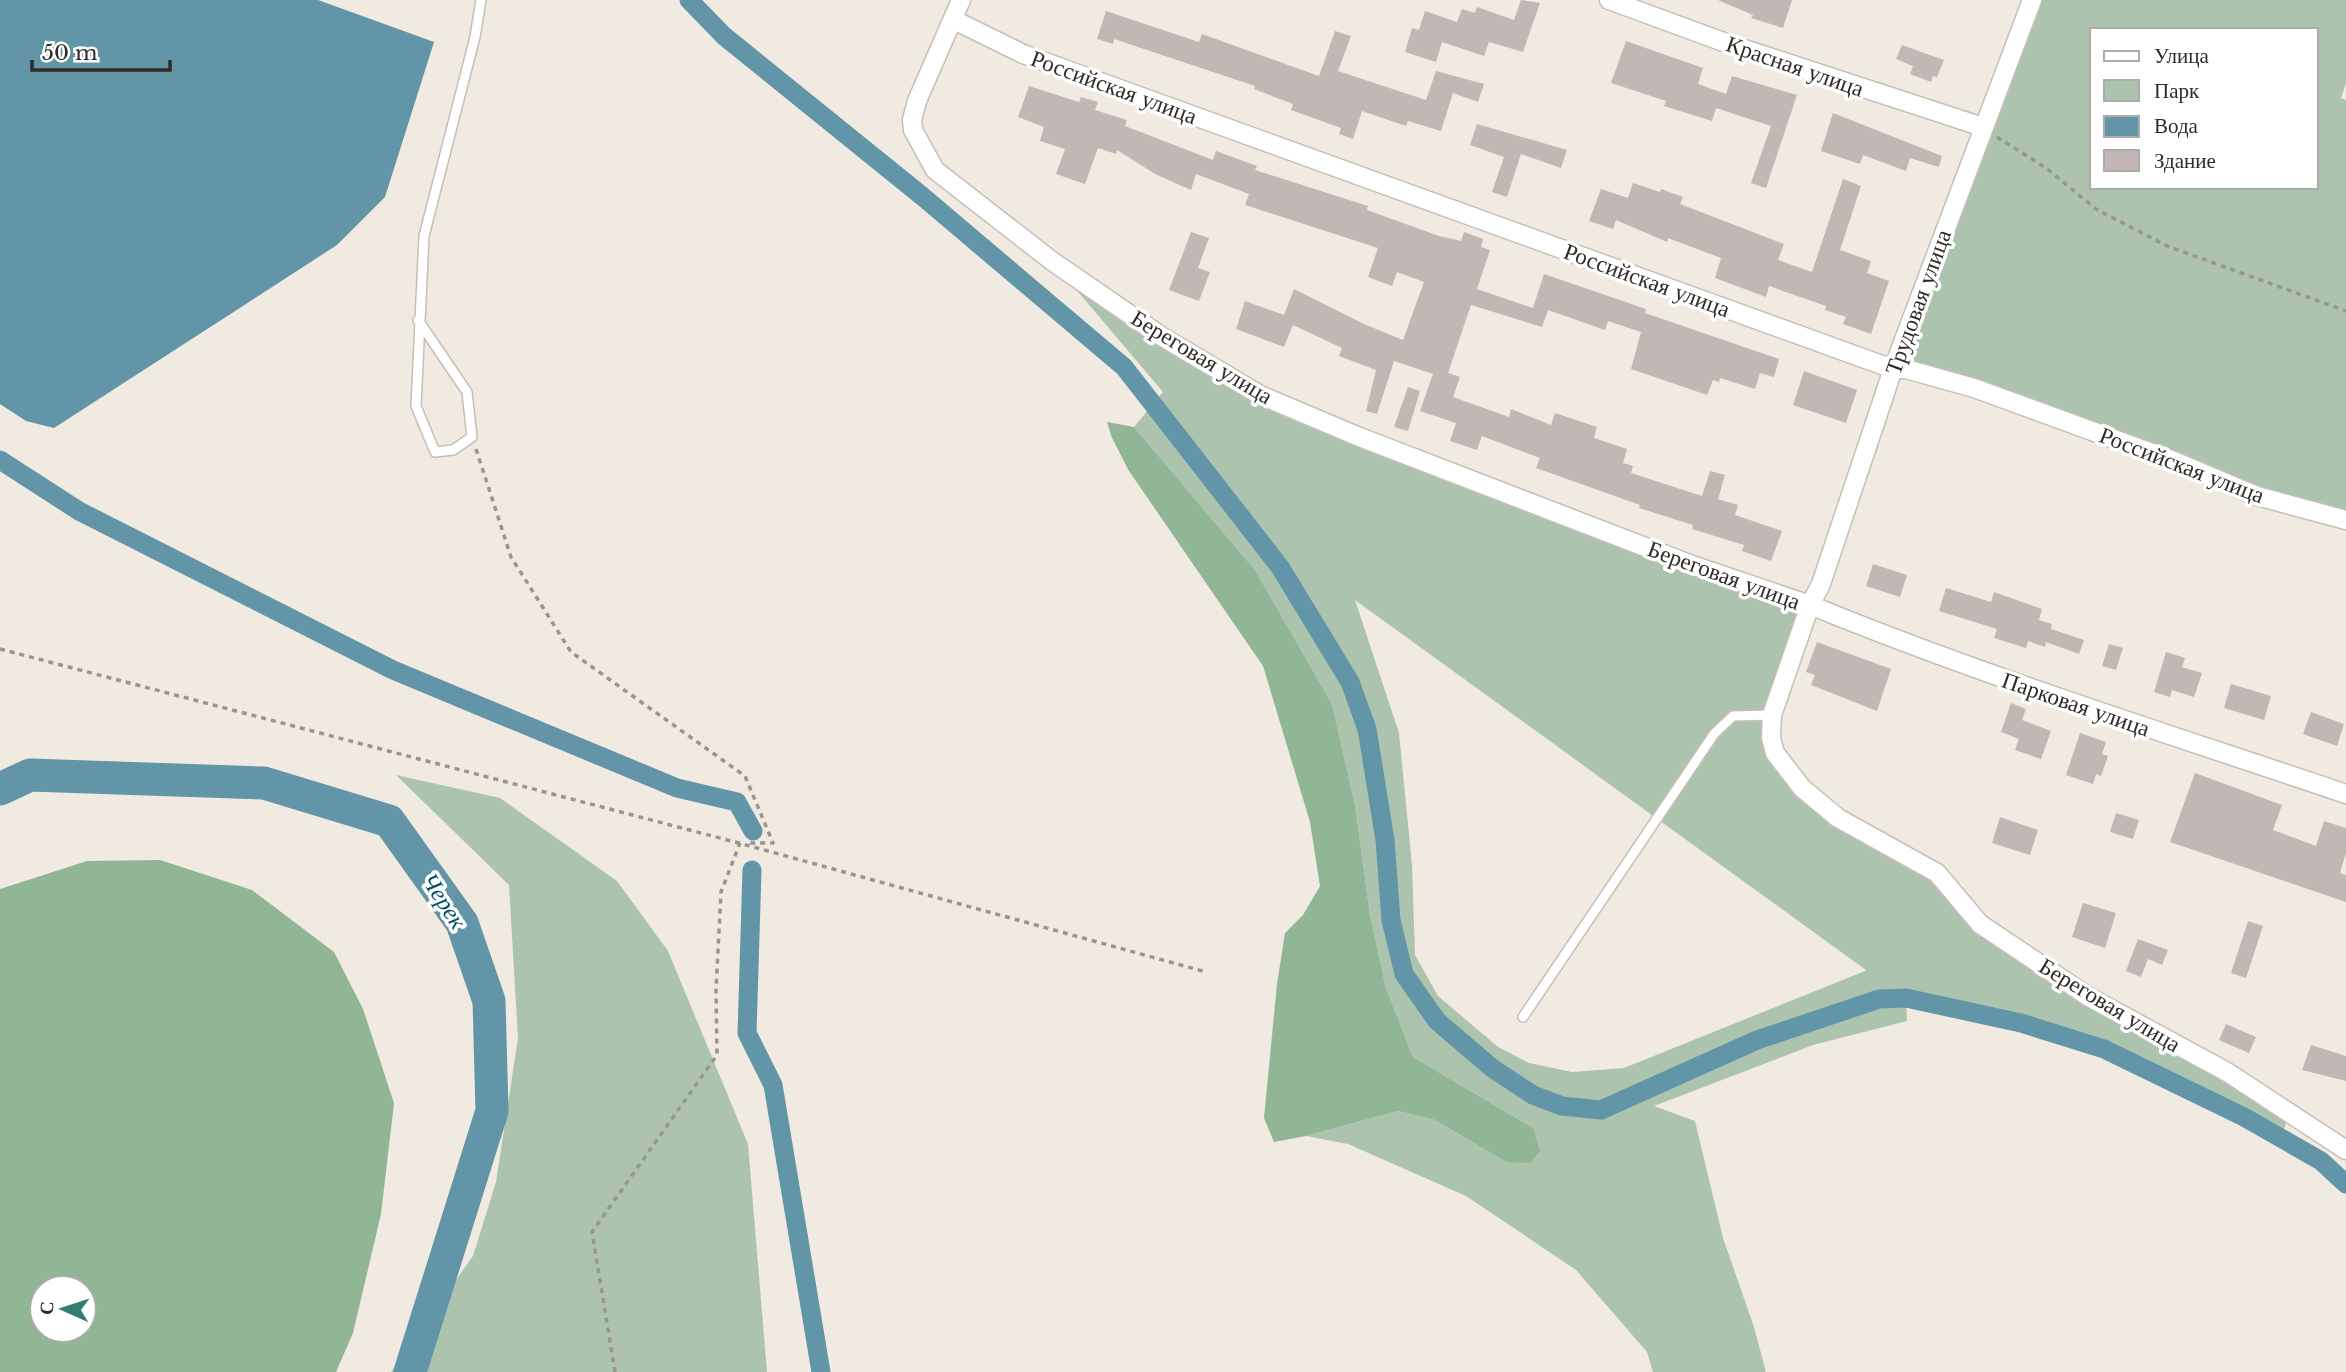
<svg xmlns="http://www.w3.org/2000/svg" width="2346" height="1372" viewBox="0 0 2346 1372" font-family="'Libre Baskerville',serif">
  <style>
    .green { fill: #acc4ae; fill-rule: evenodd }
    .forest { fill: #91b695; fill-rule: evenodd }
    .water { fill: #6295a8 }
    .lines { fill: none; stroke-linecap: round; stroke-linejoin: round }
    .canal { stroke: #6295a8; stroke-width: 19 }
    .river { stroke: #6295a8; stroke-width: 33 }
    .building { fill: #c3b7b5 }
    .lane-casing { stroke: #c5bfb6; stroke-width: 12 }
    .street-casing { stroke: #c5bfb6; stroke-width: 21 }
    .path { stroke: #9a958e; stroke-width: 3.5; stroke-dasharray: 5 5; stroke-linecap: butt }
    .lane { stroke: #fff; stroke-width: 9 }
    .street { stroke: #fff; stroke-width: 18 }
    .labels { text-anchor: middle; stroke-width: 7; stroke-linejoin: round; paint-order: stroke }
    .street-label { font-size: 23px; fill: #2e2c28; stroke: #fff }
    .water-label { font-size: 24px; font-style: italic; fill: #004e62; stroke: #fff }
  </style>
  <rect width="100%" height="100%" fill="#f0eae0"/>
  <g class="green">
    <path d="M2032 0H2346V83L2341 98 2346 100V520L1893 369ZM2092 30H2316V187H2092Z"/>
    <path d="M1052 261 1260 395 1810 605 1771 738 1802 788 1919 861 1980 924 2290 1111 2281 1138 2104 1049 2021 1023 1906 998 1907 1021 1813 1045 1654 1106 1695 1121 1723 1238 1754 1327 1766 1372H1653L1647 1352 1576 1270 1466 1196 1348 1144 1306 1136 1398 1111 1435 1120 1506 1162 1533 1128 1413 1057 1386 988 1370 915 1355 805 1332 704 1255 570 1134 427 1163 392ZM1355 600 1866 970 1865 971 1624 1068 1572 1072 1529 1063 1498 1047 1438 996 1415 955 1412 865 1399 733Z"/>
    <path d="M396 775 500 798 617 881 668 951 748 1144 767 1372H391L473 1256 496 1182 518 1038 509 885Z"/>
  </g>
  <g class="forest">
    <path d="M1107 422 1134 427 1255 570 1332 704 1355 805 1370 915 1386 988 1413 1057 1533 1128 1540 1151 1530 1163 1506 1162 1435 1120 1398 1111 1306 1136 1274 1142 1264 1118 1277 984 1285 933 1303 915 1320 886 1310 822 1263 666 1129 471 1112 438Z"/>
    <path d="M160 860 252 890 334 952 363 1009 394 1103 381 1214 353 1333 336 1372H0V889L87 861ZM42 1288H84V1330H42Z"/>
  </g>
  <path class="water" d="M0 0H318L434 42 385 197 337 245 54 428 26 421 0 404Z"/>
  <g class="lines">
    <g class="canal">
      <path d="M689 0 724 36 922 196 1124 367 1280 567 1350 682 1367 729 1385 840 1391 920 1404 974 1437 1021 1492 1068 1533 1095 1562 1106 1601 1110 1757 1040 1879 999 1906 998 2021 1023 2104 1049 2244 1117 2321 1161 2346 1184"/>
      <path d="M0 460 79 511 393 670 677 788 737 802 753 831"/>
      <path d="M752 870 747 1033 773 1085 821 1372"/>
    </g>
    <path class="river" d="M0 789 30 775 264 783 389 821 462 923 489 1001 492 1111 410 1372"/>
  </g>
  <g class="building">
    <path d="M1521 0 1540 3 1523 52 1489 42 1484 56 1442 42 1436 62 1405 52 1412 28 1419 30 1425 11 1457 22 1462 9 1475 13 1477 7 1514 20Z"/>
    <path d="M1718 0H1792L1783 28 1751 18 1753 15Z"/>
    <path d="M1106 11 1199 42 1202 34 1319 76 1335 31 1351 36 1338 71 1426 100 1436 71 1484 84 1478 102 1453 93 1441 131 1408 121 1406 126 1362 111 1353 139 1339 134 1341 128 1291 110 1293 104 1254 89 1255 86 1114 39 1113 44 1097 39Z"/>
    <path d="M1626 41 1703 68 1698 84 1726 94 1732 76 1797 95 1766 188 1751 183 1771 126 1716 108 1712 121 1664 106 1666 101 1611 83Z"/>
    <path d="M1902 45 1944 60 1937 77 1933 76 1931 82 1910 74 1913 66 1896 59Z"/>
    <path d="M1029 86 1079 102 1081 97 1098 102 1095 110 1127 120 1125 126 1213 160 1216 151 1257 166 1255 170 1368 206 1367 210 1439 236 1461 241 1464 232 1483 239 1481 247 1490 250 1477 289 1533 308 1544 274 1646 309 1645 313 1779 359 1774 377 1760 373 1755 389 1720 378 1719 382 1713 380 1707 395 1631 369 1641 332 1608 321 1605 330 1548 310 1542 327 1471 305 1448 373 1460 377 1453 397 1509 417 1511 409 1551 425 1555 413 1597 427 1594 438 1627 449 1623 463 1633 466 1631 473 1702 496 1710 471 1725 475 1718 499 1738 505 1735 515 1782 531 1771 561 1742 551 1744 545 1692 529 1693 525 1639 508 1640 505 1536 468 1540 458 1482 436 1477 450 1450 441 1456 423 1420 411 1433 374 1394 361 1377 414 1366 411 1376 370 1339 356 1342 348 1293 325 1284 347 1236 329 1245 301 1284 315 1294 289 1364 324 1403 340 1424 282 1397 272 1392 286 1368 277 1378 248 1245 205 1249 194 1196 174 1191 190 1157 175 1117 150 1116 154 1098 148 1085 184 1056 174 1065 149 1040 141 1044 127 1018 117Z"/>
    <path d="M1833 113 1942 156 1939 167 1910 158 1906 171 1863 155 1860 164 1821 151Z"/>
    <path d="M1477 124 1567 150 1561 168 1521 154 1507 197 1492 192 1504 157 1470 145Z"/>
    <path d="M1843 179 1861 186 1840 250 1871 261 1867 273 1889 281 1871 334 1843 324 1846 317 1825 310 1826 306 1769 286 1766 297 1715 278 1721 258 1668 238 1667 242 1616 220 1613 229 1589 221 1601 189 1628 198 1633 183 1660 192 1661 189 1683 197 1680 204 1784 244 1778 260 1812 272Z"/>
    <path d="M1191 232 1209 238 1198 268 1210 272 1199 301 1169 290Z"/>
    <path d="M1804 371 1857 390 1846 423 1793 405Z"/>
    <path d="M1408 387 1420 391 1408 431 1394 427Z"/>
    <path d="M1873 564 1907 575 1900 597 1866 586Z"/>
    <path d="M1946 588 1991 602 1994 592 2042 609 2039 620 2052 624 2051 629 2084 640 2079 654 2046 642 2045 647 2028 641 2026 648 1994 638 1997 629 1939 611Z"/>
    <path d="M1817 642 1891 669 1877 711 1811 685 1815 675 1806 672Z"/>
    <path d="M2109 644 2123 648 2116 670 2102 666Z"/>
    <path d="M2166 652 2185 658 2182 667 2202 673 2194 697 2172 690 2170 697 2154 692Z"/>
    <path d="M2231 684 2271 696 2264 720 2224 708Z"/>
    <path d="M2011 703 2026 709 2022 720 2051 731 2041 759 2015 750 2019 739 2001 732Z"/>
    <path d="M2311 712 2344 724 2337 746 2303 734Z"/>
    <path d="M2080 733 2106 742 2102 754 2108 756 2101 776 2096 774 2093 784 2066 775Z"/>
    <path d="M2195 773 2282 805 2273 830 2316 846 2324 821 2346 828V853L2340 873 2346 875V902L2170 842Z"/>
    <path d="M2116 813 2139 820 2133 839 2110 832Z"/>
    <path d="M2000 817 2038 830 2030 855 1992 843Z"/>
    <path d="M2083 903 2116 913 2105 948 2072 937Z"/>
    <path d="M2248 921 2263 926 2246 978 2231 973Z"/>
    <path d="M2138 939 2168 950 2162 965 2148 959 2141 977 2126 971Z"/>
    <path d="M2226 1024 2256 1037 2249 1053 2219 1040Z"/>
    <path d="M2311 1045 2346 1056V1081L2302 1070Z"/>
  </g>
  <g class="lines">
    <defs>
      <g id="lane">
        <path d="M418 320 467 392 472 437 453 450 435 452 416 406 424 236 475 37 481 0"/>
        <path d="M1523 1017 1714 734 1733 716 1772 715"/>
      </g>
      <g id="street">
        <path d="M961 0 917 101 912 120 913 130 935 170 1052 261 1161 336 1260 395 1357 436 1692 565 1810 605 1772 715 1771 738 1775 753 1802 788 1838 818 1937 873 1980 924 2089 997 2227 1072 2346 1150"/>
        <path d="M1609 0 1729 44 1983 127"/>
        <path d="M2032 0 1893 369 1821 584 1810 605C1986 677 2166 733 2346 794"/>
        <path d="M954 20 1023 54 1893 369H1906L1974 388 2174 461 2257 496 2346 520"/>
      </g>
    </defs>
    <use href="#lane" class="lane-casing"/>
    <use href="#street" class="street-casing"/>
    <g class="path">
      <path d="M1997 137 2046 168 2096 209 2167 246 2346 311"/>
      <path d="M476 449 511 557 571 652 745 776 773 843H747"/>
      <path d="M0 649 739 843 1206 972"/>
      <path d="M615 1372 592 1232 717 1055 716 990 721 892 740 843"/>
    </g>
    <use href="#lane" class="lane"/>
    <use href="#street" class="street"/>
  </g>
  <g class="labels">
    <g class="street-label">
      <text transform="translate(1795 66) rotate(19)" y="8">Красная улица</text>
      <text transform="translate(1114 87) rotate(20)" y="8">Российская улица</text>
      <text transform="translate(1647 280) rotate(20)" y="8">Российская улица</text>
      <text transform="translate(1918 302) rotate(-70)" y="8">Трудовая улица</text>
      <text transform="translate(1202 357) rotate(31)" y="8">Береговая улица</text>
      <text transform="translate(2182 465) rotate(21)" y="8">Российская улица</text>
      <text transform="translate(1724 575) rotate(20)" y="8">Береговая улица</text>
      <text transform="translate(2076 704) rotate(19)" y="8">Парковая улица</text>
      <text transform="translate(2110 1005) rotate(31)" y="8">Береговая улица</text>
    </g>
    <g class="water-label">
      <text transform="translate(444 901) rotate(57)" y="8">Черек</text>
    </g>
  </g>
  <rect x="2090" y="28" width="228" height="161" fill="#ffffff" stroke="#ababa9" stroke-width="2"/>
  <rect x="2104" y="51" width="35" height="10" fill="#ffffff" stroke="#ababa9" stroke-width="2"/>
  <text x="2154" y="63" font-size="21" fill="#2e2c28">Улица</text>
  <rect x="2104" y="80" width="35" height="21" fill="#acc4ae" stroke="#ababa9" stroke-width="2"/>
  <text x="2154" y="98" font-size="21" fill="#2e2c28">Парк</text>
  <rect x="2104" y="116" width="35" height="21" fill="#6295a8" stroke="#ababa9" stroke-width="2"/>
  <text x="2154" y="133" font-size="21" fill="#2e2c28">Вода</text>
  <rect x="2104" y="150" width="35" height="21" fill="#c3b7b5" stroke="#ababa9" stroke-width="2"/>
  <text x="2154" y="168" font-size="21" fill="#2e2c28">Здание</text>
  <g transform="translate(63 1309) rotate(273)"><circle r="33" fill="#ffffff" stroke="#ababa9" stroke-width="2"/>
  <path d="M0-5L12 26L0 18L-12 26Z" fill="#357b72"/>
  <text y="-10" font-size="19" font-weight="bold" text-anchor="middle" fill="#2e2c28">С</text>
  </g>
  <path d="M32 60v10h138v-10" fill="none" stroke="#2e2c28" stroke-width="3.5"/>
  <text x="42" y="60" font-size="21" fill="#2e2c28" stroke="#ffffff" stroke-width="5" paint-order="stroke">50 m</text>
</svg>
